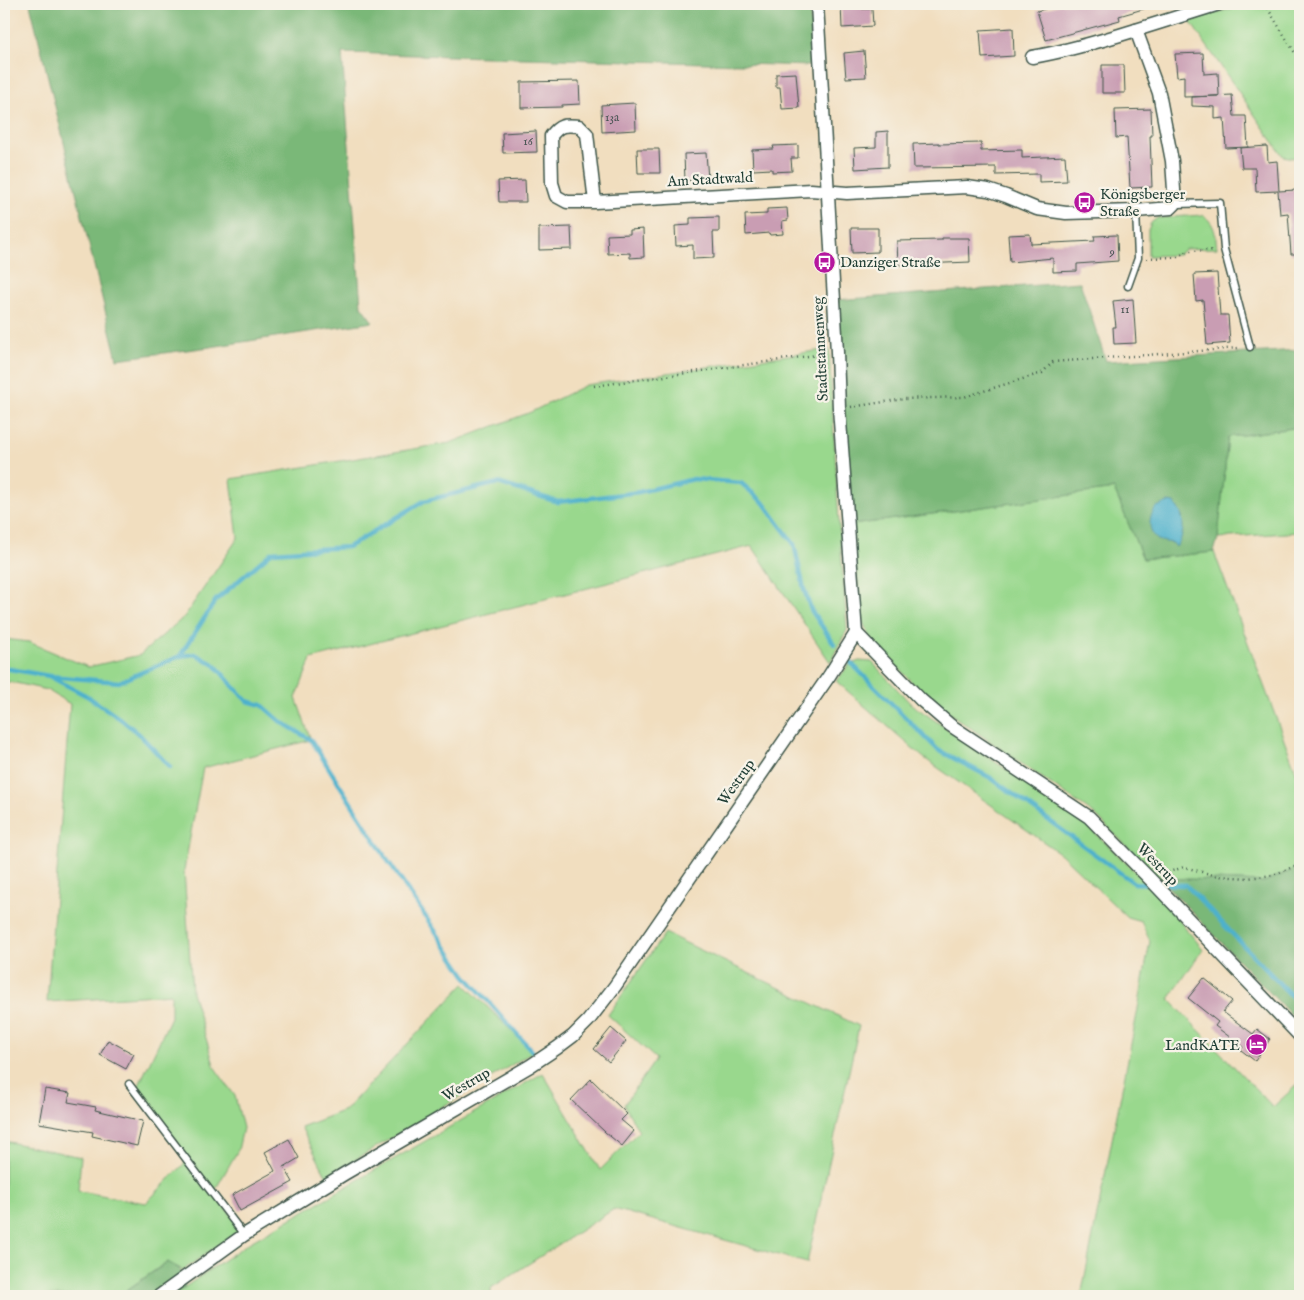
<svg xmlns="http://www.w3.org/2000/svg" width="1304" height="1300" viewBox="0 0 1304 1300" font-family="'IM FELL English',serif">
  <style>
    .green { fill: #99d88d; stroke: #5c8a60 }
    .forest { fill: #7ab878; stroke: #4c7a56 }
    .water { fill: #4db1cc; stroke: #367780 }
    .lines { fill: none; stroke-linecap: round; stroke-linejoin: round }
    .stream { stroke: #4db1cc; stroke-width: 4.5 }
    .building { fill: #c99db3 }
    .service-casing { stroke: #3e5549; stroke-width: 9 }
    .minor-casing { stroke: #3e5549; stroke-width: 15 }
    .path { stroke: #3e5549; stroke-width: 2.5; stroke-dasharray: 1 4; stroke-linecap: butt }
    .service { stroke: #fff; stroke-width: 6 }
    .minor { stroke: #fff; stroke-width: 12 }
    .labels { text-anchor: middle; stroke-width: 4.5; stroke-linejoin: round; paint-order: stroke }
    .number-label { font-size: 12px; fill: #4a5554 }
    .street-label { font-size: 15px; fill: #1f3d34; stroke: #f7f3e8 }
    .poi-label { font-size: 15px; fill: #1f3d34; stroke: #f7f3e8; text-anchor: start }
  </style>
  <rect width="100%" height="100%" fill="#f7f3e8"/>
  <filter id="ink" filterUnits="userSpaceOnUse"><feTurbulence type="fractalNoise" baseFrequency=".02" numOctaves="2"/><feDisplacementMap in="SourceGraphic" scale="10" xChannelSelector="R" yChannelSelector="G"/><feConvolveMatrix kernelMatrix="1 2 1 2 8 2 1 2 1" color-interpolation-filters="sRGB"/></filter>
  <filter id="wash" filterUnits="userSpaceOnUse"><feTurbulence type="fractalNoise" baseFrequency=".0096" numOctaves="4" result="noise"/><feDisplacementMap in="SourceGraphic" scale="20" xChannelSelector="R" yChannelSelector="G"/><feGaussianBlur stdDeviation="1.12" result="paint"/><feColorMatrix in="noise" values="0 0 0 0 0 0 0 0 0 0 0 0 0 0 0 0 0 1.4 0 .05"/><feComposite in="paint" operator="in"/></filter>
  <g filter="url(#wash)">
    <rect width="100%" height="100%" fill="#f1debf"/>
    <g class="green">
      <path d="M1249 4H1300V159L1283 156 1189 20Z"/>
      <path d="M1203 215C1216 225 1215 233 1217 248L1186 249 1177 255 1148 256V230L1151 223 1157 218Z"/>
      <path d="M829 349 839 524 847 630 830 662 752 546 311 659 296 698 311 740 203 768 184 870 192 992 215 1068 235 1096 243 1128 238 1150 214 1192 242 1229 183 1270 167 1262 118 1296H4V1141L81 1157 78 1191 146 1203 189 1159 137 1089 171 1017V994L47 1002 70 704 47 690 11 682H4V639L29 642 88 667 140 655 184 617 238 538 231 479 450 443 531 412 586 385Z"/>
      <path d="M1300 427V532L1218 538 1228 437Z"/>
      <path d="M1114 489 1143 559 1214 552 1300 782V867L1264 882 1159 878 1094 814 925 696 872 640 862 621 852 525Z"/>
      <path d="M859 661 872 662 911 704 1087 825 1152 888 1203 949 1169 999 1273 1107 1300 1082V1296H1081L1137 1014 1150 941 1141 921 1127 917 1061 854 924 758 836 681 849 665Z"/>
      <path d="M665 933 859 1026 807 1263 614 1209 491 1288V1296H172L247 1244 543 1073 600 1170 639 1131 624 1105 656 1059 608 1015Z"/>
      <path d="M464 984 533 1052 327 1177 301 1127 345 1110Z"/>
    </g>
    <g class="forest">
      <path d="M30 4H810L813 66 342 53 361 306 373 322 210 347 117 359Z"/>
      <path d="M1080 282 1106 361 1300 350V427L1228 437 1218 538 1214 552 1143 559 1114 489 852 525 836 300Z"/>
      <path d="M1300 867V1024L1159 878 1264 882Z"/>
      <path d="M168 1262C180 1269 187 1272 184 1288L172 1296H118Z"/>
    </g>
    <path class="water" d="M1168 502 1175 503C1177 507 1180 511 1181 514 1185 524 1183 540 1176 547L1173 543C1168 542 1162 542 1158 540 1147 533 1148 515 1157 507 1160 505 1164 504 1168 502Z"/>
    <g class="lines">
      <g class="stream">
        <path d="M180 656 195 654 215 665 232 685 247 701 262 705 280 721 311 740 386 858 465 975 533 1052"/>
        <path d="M850 662 938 750 991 778 1134 883 1152 884"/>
        <path d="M4 668 49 676 87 696 122 720 139 734 170 767"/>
        <path d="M49 676 119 682 180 656 216 600 272 552 348 547 424 501 498 483 558 502 639 492 694 479 741 483 763 502 794 544 804 589 811 610 834 644"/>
        <path d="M1158 884 1186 885 1300 1005"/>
      </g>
    </g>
    <g id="blocks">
      <g class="building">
        <path d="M841 4H862V9H872L873 26 842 28Z"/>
        <path d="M1062 4H1150V7L1119 16 1120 20 1046 40 1037 11Z"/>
        <path d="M1013 28 1014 56 982 58 980 30Z"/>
        <path d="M864 51 866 77 846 78 844 53Z"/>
        <path d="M1203 53 1204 74 1218 73 1219 96 1184 97V76L1177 77 1175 54Z"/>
        <path d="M1102 65H1124L1125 93H1102Z"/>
        <path d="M796 73 799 108 782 109 780 87H776V74Z"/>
        <path d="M579 81 580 104 562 105V107L521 108V82Z"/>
        <path d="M1232 95 1234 116H1246L1248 147 1226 148 1224 118 1215 119V107L1192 106V97Z"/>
        <path d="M635 103 636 130 602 132 601 105Z"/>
        <path d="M1151 109 1152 136H1150L1152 187 1130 188 1127 137 1116 138 1115 110Z"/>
        <path d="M536 131 537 152 503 153 502 133Z"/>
        <path d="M888 131V167L855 169 854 148 876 147V132Z"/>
        <path d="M939 143V144L981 143V151L1022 150V158L1065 156 1067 181 1039 182V174L996 175V167L914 168 913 144Z"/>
        <path d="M798 145V158H791L792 171 772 172V169L753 170 752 150 774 149 773 146Z"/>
        <path d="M1267 146 1268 162 1277 161 1279 191 1296 190 1298 212H1300V254H1291L1288 213 1280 214 1278 191 1256 192 1255 168H1242L1240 148Z"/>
        <path d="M637 149H659L660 173H638Z"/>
        <path d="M706 153 708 179 685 181 684 154Z"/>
        <path d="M525 180 526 202H499L498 181Z"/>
        <path d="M787 208 788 220 782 221 783 234 770 235 769 233 746 235 745 215 767 214V209Z"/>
        <path d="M719 217V232H713L714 258 693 259V245L676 246 675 226 690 225V218Z"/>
        <path d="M571 227 572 249 539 250V228Z"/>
        <path d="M851 228H878V252L852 253Z"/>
        <path d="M643 229 644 257 630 258V253L608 254 607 235 630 234V230Z"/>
        <path d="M1030 234 1031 244 1095 241 1094 236 1117 235 1118 261 1077 264V271L1053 272V258L1010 262 1008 235Z"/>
        <path d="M942 238H969L970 262 898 265 897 241 942 240Z"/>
        <path d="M1217 273 1220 315H1228L1230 343 1207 345 1203 300 1196 301 1194 274Z"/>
        <path d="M1133 299 1136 343 1114 344 1113 327H1116L1113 301Z"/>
        <path d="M1204 978 1232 1001 1223 1012 1253 1034 1257 1029 1270 1039 1255 1061 1241 1050 1243 1047 1215 1026 1218 1022 1188 998Z"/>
        <path d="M611 1028 626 1041 609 1062 594 1049Z"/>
        <path d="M108 1040 134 1054 126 1069 100 1055Z"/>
        <path d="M591 1079 627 1114 621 1120 634 1131 622 1146 605 1132 571 1100Z"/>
        <path d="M45 1089 70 1093 68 1102 96 1107 95 1110 143 1121 137 1146 92 1136 93 1132 39 1123Z"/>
        <path d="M289 1139 299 1158 284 1167 293 1182 240 1211 232 1195 275 1171 265 1152Z"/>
      </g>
    </g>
  </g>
  <g filter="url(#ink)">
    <use href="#blocks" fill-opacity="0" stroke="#3e5549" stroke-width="1"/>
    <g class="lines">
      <defs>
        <g id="service">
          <path d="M1175 204 1220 203 1224 249 1250 347"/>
          <path d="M1128 286 1138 258 1136 211"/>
          <path d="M129 1084 244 1235"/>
        </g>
        <g id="minor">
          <path d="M817 4 837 352 839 408 856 633"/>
          <path d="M1032 57C1068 51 1101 41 1136 30"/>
          <path d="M595 202 587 134 579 126C564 125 560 124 551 136L552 183 556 196 567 202H595L811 190 847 193 967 187 988 190 1006 196 1037 209 1066 213 1136 211 1171 208 1175 204 1172 161 1159 93 1136 30 1219 4"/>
          <path d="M856 633 921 700 950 725 1089 817 1150 879 1300 1036"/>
          <path d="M159 1296 244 1235 344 1174 530 1066 557 1048 573 1036 588 1021 615 986 829 676 856 633"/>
        </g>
      </defs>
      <use href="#service" class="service-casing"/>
      <use href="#minor" class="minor-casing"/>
      <g class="path">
        <path d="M1265 4 1300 61"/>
        <path d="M1147 258 1178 257 1188 251 1215 250"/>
        <path d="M594 386 823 354"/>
        <path d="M851 407 904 399 964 397 1042 373 1053 362 1239 348"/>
        <path d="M1163 874 1184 867 1217 876 1248 878 1273 875 1300 864"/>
      </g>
      <use href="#service" class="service"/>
      <use href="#minor" class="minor"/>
    </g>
  </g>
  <defs>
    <symbol id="bus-disc" viewBox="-11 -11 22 22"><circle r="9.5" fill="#b5179e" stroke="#f7f3e8"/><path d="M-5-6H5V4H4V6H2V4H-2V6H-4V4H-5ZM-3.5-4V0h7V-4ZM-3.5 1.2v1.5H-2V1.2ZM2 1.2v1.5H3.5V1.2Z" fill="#fff"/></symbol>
    <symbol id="hotel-disc" viewBox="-11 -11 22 22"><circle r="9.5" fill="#b5179e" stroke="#f7f3e8"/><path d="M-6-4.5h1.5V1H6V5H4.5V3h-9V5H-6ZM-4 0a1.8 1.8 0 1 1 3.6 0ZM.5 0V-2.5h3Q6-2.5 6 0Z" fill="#fff"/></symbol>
  </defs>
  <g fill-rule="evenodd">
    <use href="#bus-disc" x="1072" y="190" width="25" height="25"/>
    <use href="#bus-disc" x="812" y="250" width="25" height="25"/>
    <use href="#hotel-disc" x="1244" y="1032" width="25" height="25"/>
  </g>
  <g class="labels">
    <g class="number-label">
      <text x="612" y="121">13a</text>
      <text x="528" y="145">16</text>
      <text x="1112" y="256">9</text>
      <text x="1125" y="313">11</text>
    </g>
    <g class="street-label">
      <text transform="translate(710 179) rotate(-3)" y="5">Am Stadtwald</text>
      <text transform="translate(820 349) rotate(-93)" y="5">Stadtstannenweg</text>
      <text transform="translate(736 782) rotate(-55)" y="5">Westrup</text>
      <text transform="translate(1158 864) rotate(46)" y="5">Westrup</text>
      <text transform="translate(466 1084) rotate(-30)" y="5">Westrup</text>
    </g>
    <g class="poi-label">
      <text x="1100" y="199">Königsberger<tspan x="1100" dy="17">Straße</tspan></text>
      <text x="840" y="267">Danziger Straße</text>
      <text x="1240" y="1050" text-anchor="end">LandKATE</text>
    </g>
  </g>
  <rect width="1304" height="1300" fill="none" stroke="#f7f3e8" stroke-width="20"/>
</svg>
